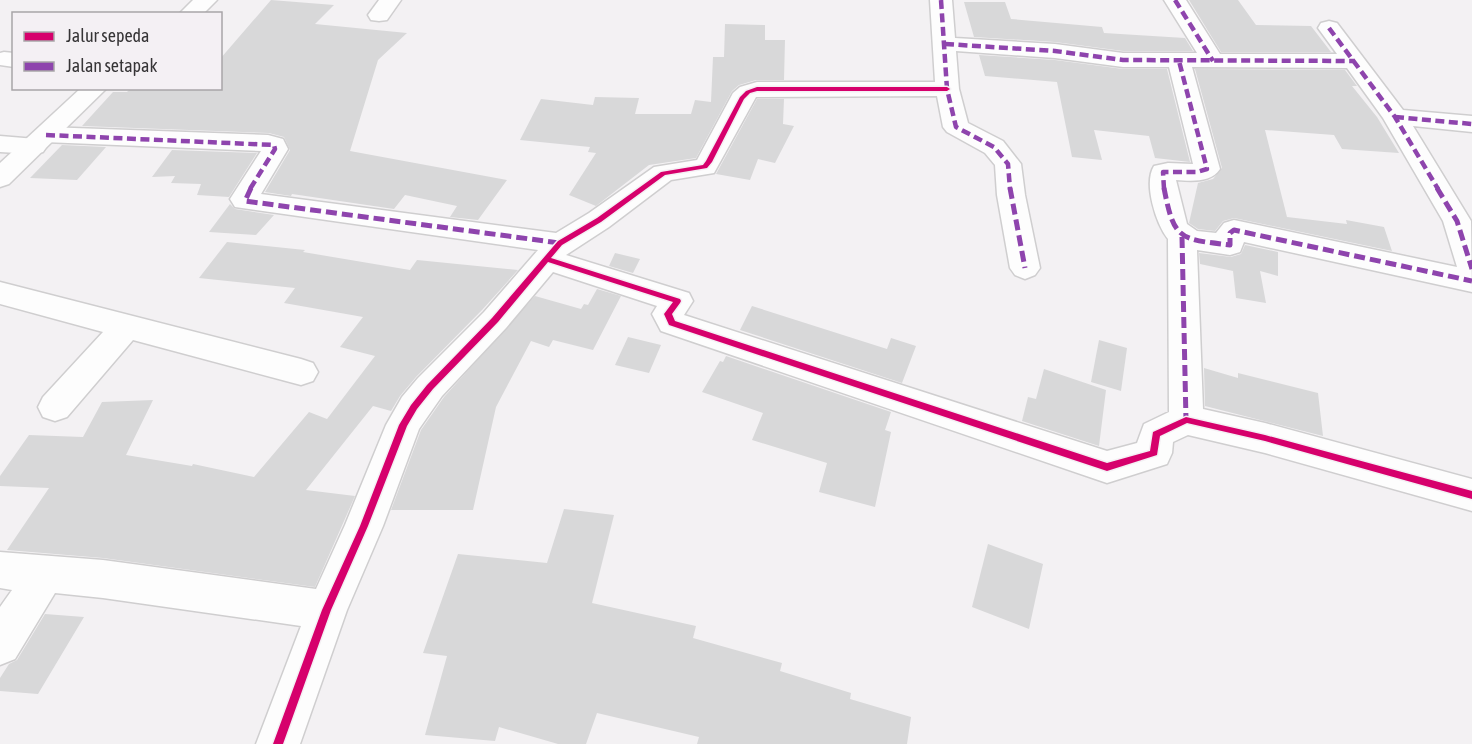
<svg xmlns="http://www.w3.org/2000/svg" width="1472" height="744" viewBox="0 0 1472 744" font-family="'Asap Condensed',sans-serif">
  <style>
    .building { fill: #d8d8d9 }
    .lines { fill: none; stroke-linecap: round; stroke-linejoin: round }
    .street-casing { stroke: #cfcecf; stroke-width: 3 }
    .secondary-casing { stroke: #cfcecf; stroke-width: 3 }
    .street { fill: #fdfdfd; fill-rule: evenodd }
    .secondary { fill: #fdfdfd; fill-rule: evenodd }
    .quiet-far1 { stroke: #8e44ad; stroke-width: 4.5; stroke-dasharray: 9 4.5; stroke-linecap: butt }
    .quiet { stroke: #8e44ad; stroke-width: 5; stroke-dasharray: 11 5; stroke-linecap: butt }
    .cycleway-casing { stroke: #f4f0f4; stroke-width: 3 }
    .cycleway { fill: #d6006c; fill-rule: evenodd }
  </style>
  <rect width="100%" height="100%" fill="#f3f1f3"/>
  <g class="building">
    <path d="M271 0 334 5 315 24 407 33 378 60 350 151 507 180 478 220 450 217 457 206 405 195 394 209 292 194 291 196 265 192 290 150 284 137 269 133 82 126 113 92H127L131 88H220V59Z"/>
    <path d="M1189 0H1238L1256 25 1311 26 1331 52H1221Z"/>
    <path d="M964 2H1005L1011 19 1102 27 1104 33 1185 38 1193 51H1123L1055 42 974 37Z"/>
    <path d="M725 24 765 25V40H785L784 80H756L739 85 732 91 696 158 649 165 596 206 569 195 596 153 588 152 590 147 520 140 541 99 593 105 595 97 639 98 635 114H691L695 100 711 102 713 57H724Z"/>
    <path d="M979 55 1055 60 1123 69H1167L1190 162 1155 158 1149 136 1094 130 1102 160 1072 157 1057 82 985 76Z"/>
    <path d="M1195 69 1345 70 1357 86H1352L1377 117 1399 153 1342 149 1334 135 1265 130 1287 217 1347 224 1346 220 1384 227 1392 251 1234 218 1223 221 1215 231 1198 229 1189 223 1198 183 1213 179 1222 168Z"/>
    <path d="M757 99H784L783 124 794 126 775 163 758 159 750 180 716 174Z"/>
    <path d="M62 145 106 147 77 180 30 178Z"/>
    <path d="M172 150 257 153 229 197 197 195 201 184 171 183 175 176 152 177Z"/>
    <path d="M230 204 235 209 274 215 256 235 209 232Z"/>
    <path d="M227 242 305 250 303 252 410 270 417 260 518 270 482 310 416 377 400 396 391 411 373 406 306 490 355 496 315 587 103 558 7 550 49 488 0 486V476L29 435 83 437 102 402 153 400 126 455 192 466 193 464 254 477 309 412 327 419 375 356 340 347 363 317 284 303 295 288 199 278Z"/>
    <path d="M1245 245 1278 252V276L1260 271 1266 303 1236 298 1233 271 1200 264 1199 253 1231 257 1241 254Z"/>
    <path d="M615 253 640 259 633 273 609 266Z"/>
    <path d="M597 289 621 296 593 350 553 340 549 347 531 341 496 407 473 510H391L421 430 444 397 535 296 581 309 584 304 588 305Z"/>
    <path d="M752 306 887 349 891 338 916 346 902 383 740 330Z"/>
    <path d="M628 337 661 345 649 373 615 365Z"/>
    <path d="M1099 340 1127 348 1121 391 1091 382Z"/>
    <path d="M726 356 891 412 885 430 891 432 875 507 819 492 827 463 752 440 763 413 702 392 720 361 723 362Z"/>
    <path d="M1204 368 1238 378V373L1318 393 1323 436 1205 406Z"/>
    <path d="M1044 369 1106 390 1099 446 1022 421 1028 397 1036 399Z"/>
    <path d="M564 509 614 515 592 603 696 626 693 638 782 663 780 671 851 693 850 699 911 717 907 744H697L699 737 597 713 586 744H558L499 727 495 741 425 735 447 656 423 653 458 554 547 563Z"/>
    <path d="M988 544 1043 564 1029 629 972 607Z"/>
    <path d="M45 614 84 617 38 694 0 691V678L9 664 17 660Z"/>
  </g>
  <g class="lines">
    <defs>
      <g id="street">
        <path d="M379 0H401L387 20 379 21 371 20 368 15Z"/>
        <path d="M930 0H952L955 38 1055 44 1123 53H1197L1164 0H1186L1220 54H1337L1318 28 1321 23 1329 21 1337 23 1403 110 1472 116V132L1413 126 1471 221 1472 292 1244 242 1240 252 1230 255 1197 250 1203 409 1265 423 1472 479V511L1265 453 1188 435 1173 442 1172 453 1167 464 1107 483 661 331 652 314 657 306 553 272 506 328 442 396 419 429 383 526 347 610 300 744H256L301 626 103 598 55 593 15 659 0 665V607L12 590 0 588V552L103 560 316 589 345 525 386 425 402 397 418 378 484 312 538 250 235 207 230 199 261 151 44 142 47 146 43 152 34 154 0 152V136L36 139 33 135 37 130 46 127 268 135 283 139 288 149 261 194 556 233 589 213 654 167 697 160 733 93 740 87 757 82H935ZM956 51 1055 58 1123 67H1169L1193 164 1168 163 1154 166C1143 183 1156 224 1168 239L1169 412 1144 424 1137 443 1107 451 684 315 693 301 689 293 566 255 609 227 671 180 714 173 756 97 937 96 943 127 947 132 985 153 995 165 997 195 1010 268 1015 275 1025 279 1035 275 1040 268 1025 195 1021 164 1003 141 968 123 959 89ZM1192 67 1347 68 1383 118 1443 221 1457 267 1234 220 1224 223 1216 233 1197 231 1187 224 1176 180C1191 181 1211 183 1220 169Z"/>
        <path d="M4 52 14 53V67L0 65V53Z"/>
        <path d="M0 282 301 359 313 363 318 372 313 381 301 385 133 340 67 417 55 421 43 417 38 407 43 397 103 332 0 304Z"/>
      </g>
      <g id="secondary">
        <path d="M193 0H217L203 14H179Z"/>
        <path d="M81 88H107L9 184 0 187V163Z"/>
      </g>
    </defs>
    <use href="#street" class="street-casing"/>
    <use href="#secondary" class="secondary-casing"/>
    <use href="#street" class="street"/>
    <use href="#secondary" class="secondary"/>
    <g class="quiet-far1">
      <path d="M941 0 947 89 956 127 994 147 1008 164 1010 189"/>
      <path d="M1175 0 1213 61"/>
      <path d="M1329 28 1395 117 1438 189"/>
      <path d="M945 44 1055 51 1123 60 1355 61"/>
      <path d="M1395 117 1472 124"/>
      <path d="M46 135 274 145 275 149 250 189"/>
      <path d="M1164 189 1163 172H1197L1207 169 1179 61"/>
    </g>
    <g class="quiet">
      <path d="M251 188 245 201 560 243"/>
      <path d="M1010 188 1025 268"/>
      <path d="M1164 188C1174 240 1179 239 1230 245V233L1234 230 1472 281"/>
      <path d="M1437 188 1457 221 1472 269"/>
      <path d="M1182 237 1186 420"/>
    </g>
    <defs>
      <path id="cycleway" d="M757 87H947L950 89 947 91H757L750 93 744 99 712 162 707 168 665 175 601 222 562 245 551 258 680 299 681 301 680 303 672 314 675 321 1107 463 1150 451 1153 432 1186 417 1265 435 1472 491V499L1265 441 1187 423 1160 436 1157 455 1107 471 669 325 664 314 673 302 548 262 498 322 433 389 417 409 407 426 368 526 331 610 283 744H273L322 610 360 526 399 425 411 405 427 385 492 318 558 241 597 218 661 172 703 165 706 161 740 97 746 91Z"/>
    </defs>
    <use href="#cycleway" class="cycleway-casing"/>
    <use href="#cycleway" class="cycleway"/>
  </g>
  <rect x="12" y="12" width="210" height="78" fill="#f4f0f4" stroke="#a8a5a8" stroke-width="1.5"/>
  <rect x="24" y="32" width="30" height="9" fill="#d6006c" stroke="#a8a5a8" stroke-width="1.5"/>
  <text x="66" y="42" font-size="18" fill="#363436">Jalur sepeda</text>
  <rect x="24" y="62" width="30" height="9" fill="#8e44ad" stroke="#a8a5a8" stroke-width="1.5"/>
  <text x="66" y="72" font-size="18" fill="#363436">Jalan setapak</text>
</svg>
